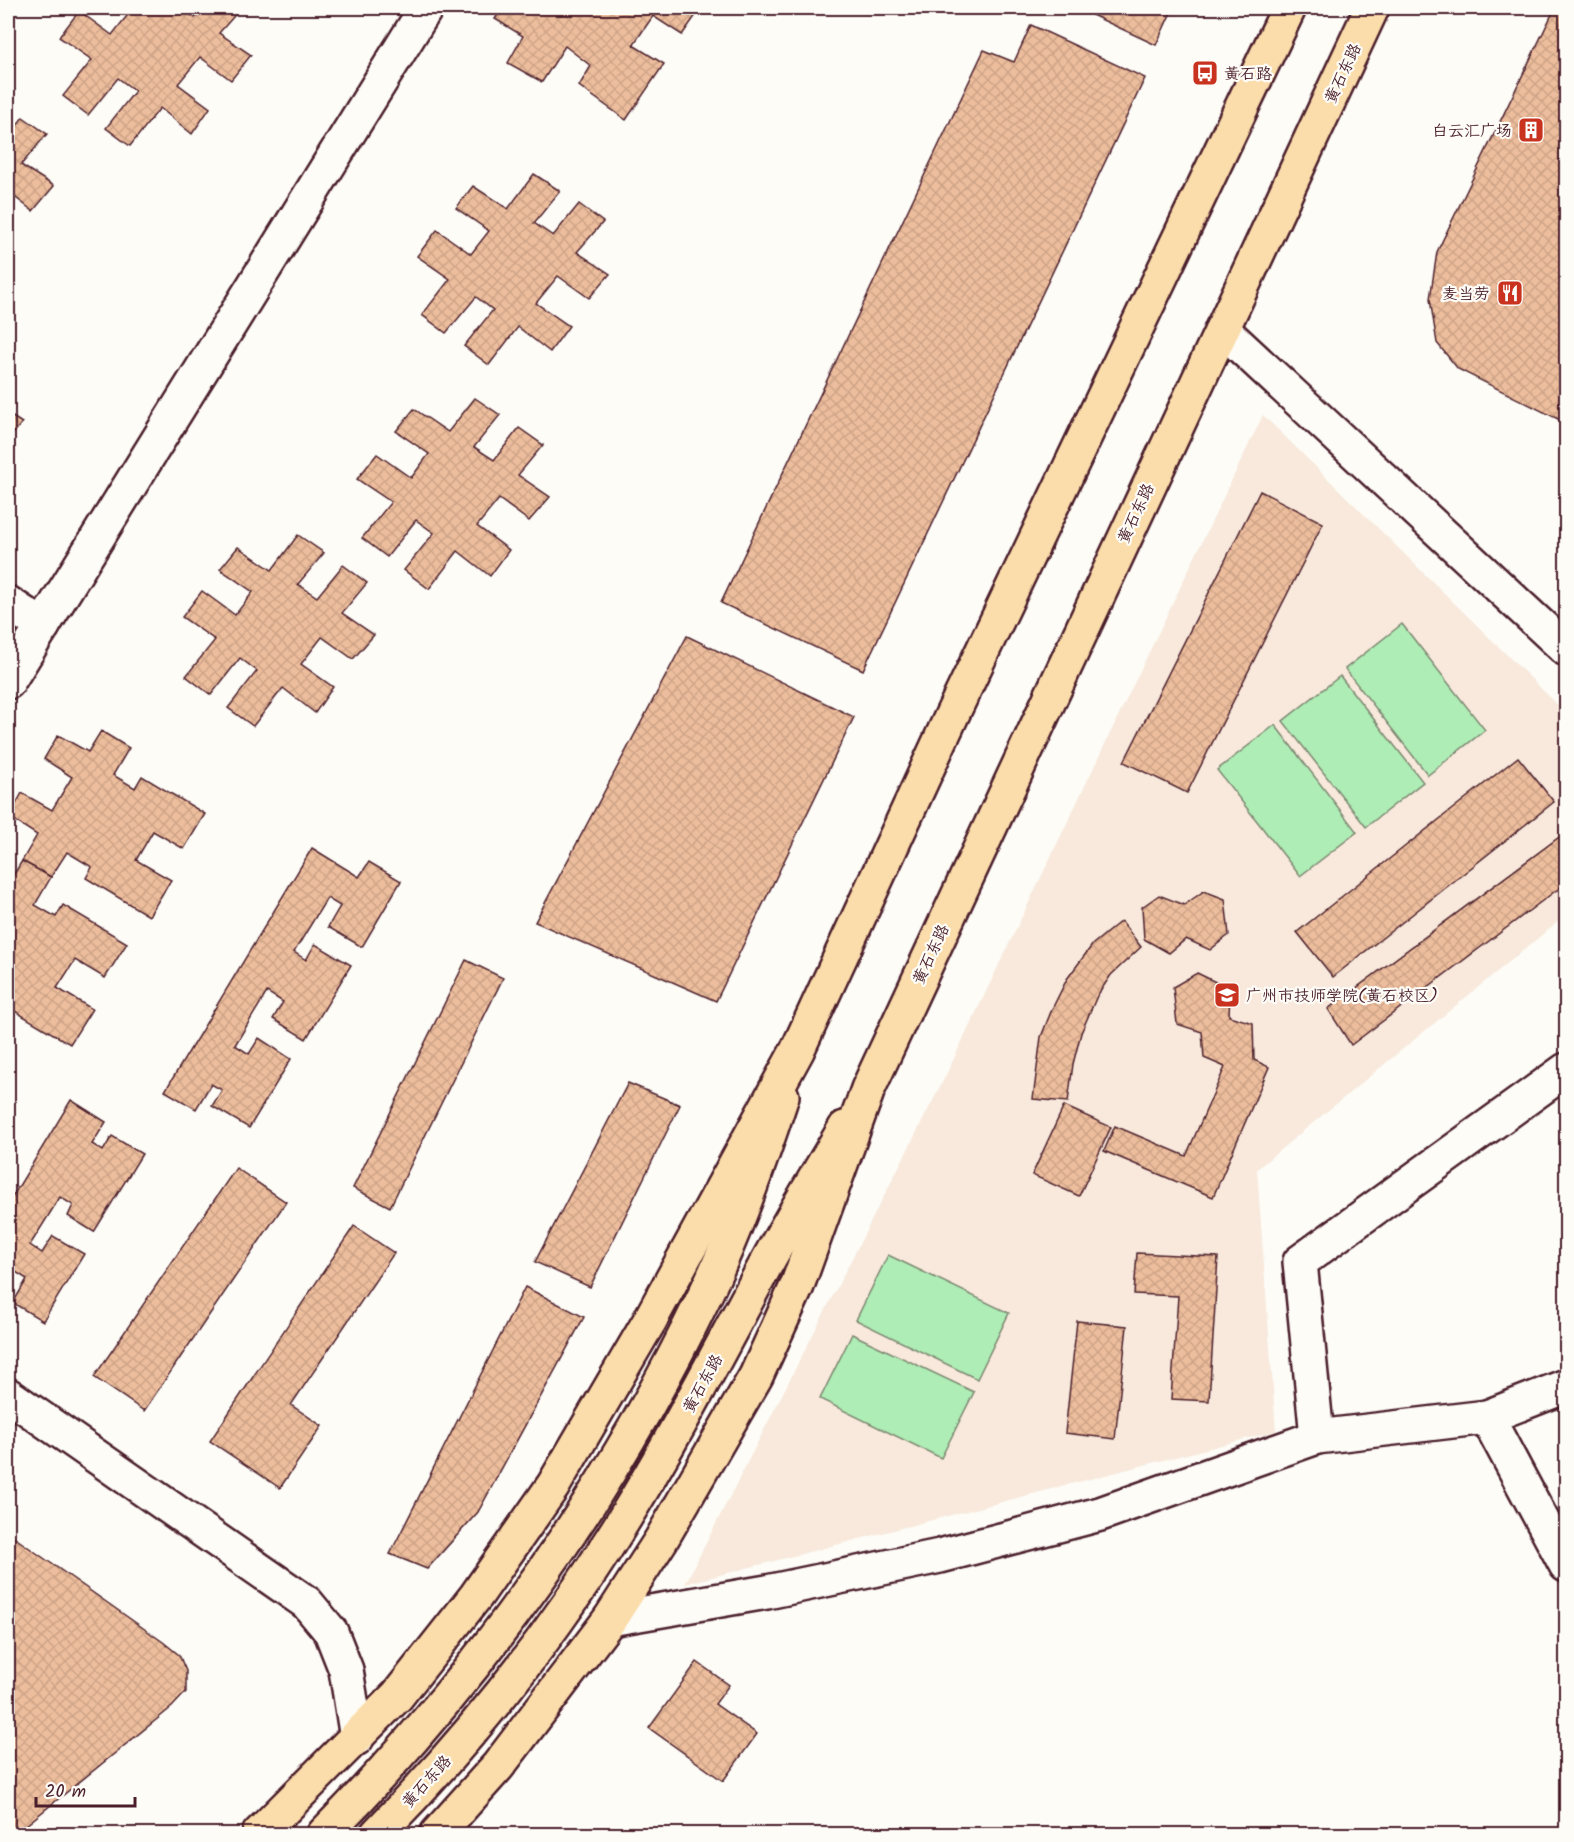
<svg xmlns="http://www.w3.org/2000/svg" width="1574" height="1842" viewBox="0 0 1574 1842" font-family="Kalam,'LXGW WenKai TC',sans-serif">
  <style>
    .built { fill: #f8e9dc }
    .garden { fill: #aeedb5; stroke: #7c8670; stroke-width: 1.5 }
    .building { fill: url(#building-cross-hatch); stroke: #4a1f2b; stroke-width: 1.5 }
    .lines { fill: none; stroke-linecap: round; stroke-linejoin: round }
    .street-casing { stroke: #4a1f2b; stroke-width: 38 }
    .primary-casing { stroke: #4a1f2b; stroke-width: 38 }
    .highway-casing { stroke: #4a1f2b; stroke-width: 38 }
    .street { stroke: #fdfcf7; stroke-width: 33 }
    .primary { stroke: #fbddab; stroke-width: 33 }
    .highway { stroke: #fbddab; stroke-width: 33 }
    .labels { text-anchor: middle; stroke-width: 4.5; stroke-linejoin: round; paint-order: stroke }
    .poi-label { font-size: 16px; fill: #4a1f2b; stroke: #fdfcf7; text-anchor: start }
    .street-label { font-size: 16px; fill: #4a1f2b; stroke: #fdfcf7 }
  </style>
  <defs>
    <pattern id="building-cross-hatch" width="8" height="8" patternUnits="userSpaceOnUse" patternTransform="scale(1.5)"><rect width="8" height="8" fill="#edbe9d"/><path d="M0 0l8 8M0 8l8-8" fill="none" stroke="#cda387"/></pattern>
  </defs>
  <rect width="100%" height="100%" fill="#fdfcf7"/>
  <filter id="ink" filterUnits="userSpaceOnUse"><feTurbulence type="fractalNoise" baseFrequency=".0167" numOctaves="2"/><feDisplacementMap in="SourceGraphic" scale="12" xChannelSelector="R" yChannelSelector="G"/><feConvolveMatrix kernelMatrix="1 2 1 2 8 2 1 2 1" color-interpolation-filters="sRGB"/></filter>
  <g filter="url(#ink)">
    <path class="built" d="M1263 415 1566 713V915L1257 1169 1276 1431 685 1584 946 1075Z"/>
    <g class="garden">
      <path d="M1402 624 1485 730 1428 775 1345 669Z"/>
      <path d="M1340 676 1423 782 1366 827 1283 721Z"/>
      <path d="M1275 725 1357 832 1300 876 1217 770Z"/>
      <path d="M888 1255 1009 1313 977 1379 856 1320Z"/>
      <path d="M852 1334 974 1392 941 1458 820 1399Z"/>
    </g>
    <g class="building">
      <path d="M124 8H180L195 18 203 8H241L219 33 251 55 231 80 200 57 178 84 210 108 192 134 160 108 130 146 106 128 135 91 118 78 88 115 63 96 92 60 59 37 79 11 112 35 130 12Z"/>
      <path d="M502 8H701L682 35 653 16 633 45 664 64 626 120 579 86 591 66 565 46 542 82 508 63 523 36 495 19Z"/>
      <path d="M1077 8H1173L1156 45Z"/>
      <path d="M1555 8H1566V423L1458 369 1437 343 1430 299 1437 252Z"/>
      <path d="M1031 25 1145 78 863 670 721 603 984 50 1014 62Z"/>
      <path d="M23 117 47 134 21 165 54 186 33 211 8 192V137Z"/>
      <path d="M534 174 560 191 534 223 553 236 579 204 603 222 577 252 610 274 589 298 558 276 536 303 569 326 550 352 518 327 489 365 464 346 493 310 476 297 446 333 422 315 450 279 417 256 437 230 471 254 489 231 456 208 473 186 508 209Z"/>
      <path d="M475 398 500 415 474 447 494 460 519 428 543 445 518 475 550 497 529 521 499 499 477 526 509 550 490 576 458 551 429 589 404 570 434 533 416 520 387 557 362 538 391 502 357 479 377 454 411 478 429 454 396 431 414 409 448 432Z"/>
      <path d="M8 414 22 423 8 440Z"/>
      <path d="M1260 491 1323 523 1187 793 1124 762Z"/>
      <path d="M298 535 324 553 298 584 317 597 343 565 367 583 342 613 374 635 353 659 322 637 301 664 333 687 315 713 283 688 253 726 228 708 257 671 240 658 211 695 186 676 215 640 182 617 202 591 235 615 253 592 220 569 238 547 272 570Z"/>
      <path d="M687 636 854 717 716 1001 535 922Z"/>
      <path d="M101 731 129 748 113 775 135 788 142 776 205 814 184 849 153 831 136 860 171 880 149 916 86 878 92 867 67 852 51 877 22 861 37 835 9 817 22 793 52 810 72 777 44 759 58 735 88 752Z"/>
      <path d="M1518 757 1554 802 1333 977 1297 932Z"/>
      <path d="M1566 832V883L1351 1045 1328 1009Z"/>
      <path d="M312 848 359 877 369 862 401 881 362 947 328 927 340 906 327 898 294 952 306 960 315 944 351 965 306 1039 273 1019 283 1002 267 992 235 1045 249 1054 259 1038 291 1059 249 1128 212 1106 222 1090 211 1084 196 1109 165 1091Z"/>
      <path d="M22 861 51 877 35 905 56 917 63 905 127 943 105 978 75 960 57 988 92 1009 70 1044 8 1007 14 996 8 992V881L9 882Z"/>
      <path d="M1204 891 1225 899 1229 935 1210 950 1186 939 1169 953 1144 939 1142 907 1159 895 1184 905Z"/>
      <path d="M1121 921 1141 947 1111 975 1097 996 1081 1033 1073 1064 1068 1102 1033 1099 1041 1037 1052 1009 1067 979 1093 944Z"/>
      <path d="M466 960 503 978 390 1207 353 1188Z"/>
      <path d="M1197 973 1230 989 1229 1016 1253 1023 1254 1060 1269 1067 1213 1197 1104 1151 1115 1126 1186 1156 1225 1067 1204 1058 1202 1032 1177 1024 1173 987Z"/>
      <path d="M628 1083 680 1105 590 1287 535 1262Z"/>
      <path d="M71 1100 106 1122 92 1144 103 1151 112 1136 142 1154 94 1232 68 1216 73 1205 60 1197 30 1245 42 1253 53 1236 84 1254 43 1321 13 1303 27 1279 8 1267V1204Z"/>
      <path d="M1064 1106 1111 1127 1079 1196 1032 1175Z"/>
      <path d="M236 1168 286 1202 144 1411 94 1377Z"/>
      <path d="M354 1226 394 1253 291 1405 322 1426 280 1488 210 1441Z"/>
      <path d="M1137 1253 1218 1257 1209 1401 1171 1399 1178 1296 1134 1294Z"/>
      <path d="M525 1287 584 1317 478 1512 427 1569 390 1554Z"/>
      <path d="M1077 1321 1127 1326 1115 1439 1065 1433Z"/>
      <path d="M11 1535 163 1642 179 1655 186 1671V1692L172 1707 15 1834H8V1538Z"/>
      <path d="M697 1662 729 1685 715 1704 757 1734 723 1781 649 1728Z"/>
    </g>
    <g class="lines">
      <defs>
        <g id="street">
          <path d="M1222 329 1566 649"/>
          <path d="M8 603 43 626"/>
          <path d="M8 682 426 8"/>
          <path d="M8 1395 307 1603 331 1632 346 1670 357 1738"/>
          <path d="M1487 1417 1566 1565"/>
          <path d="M1317 1437 1300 1262 1566 1070"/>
          <path d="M610 1619 767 1592 940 1556 1100 1514 1317 1437 1487 1417 1566 1386"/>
        </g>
        <g id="primary">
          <path d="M324 1834C479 1677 609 1495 705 1295 736 1231 760 1163 782 1096"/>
          <path d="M377 1834C466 1743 549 1640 616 1532 670 1446 717 1355 765 1266 790 1220 818 1174 845 1128"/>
        </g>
        <g id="highway">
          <path d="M259 1834 397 1696 476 1596 553 1486 649 1322 797 1051 952 715 1289 8"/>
          <path d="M437 1834 498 1766 610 1619 661 1540 756 1376 797 1286 868 1089 1372 8"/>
        </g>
      </defs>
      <use href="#street" class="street-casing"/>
      <use href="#primary" class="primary-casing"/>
      <use href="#highway" class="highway-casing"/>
      <use href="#street" class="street"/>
      <use href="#primary" class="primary"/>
      <use href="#highway" class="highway"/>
    </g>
  </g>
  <defs>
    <symbol id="bus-square" viewBox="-11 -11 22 22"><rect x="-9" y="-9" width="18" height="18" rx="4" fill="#c8321e" stroke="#fdfcf7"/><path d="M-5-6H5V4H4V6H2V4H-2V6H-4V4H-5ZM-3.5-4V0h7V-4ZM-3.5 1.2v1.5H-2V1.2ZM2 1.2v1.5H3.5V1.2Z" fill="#fff"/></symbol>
    <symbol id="building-square" viewBox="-11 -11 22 22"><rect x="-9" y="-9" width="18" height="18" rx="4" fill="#c8321e" stroke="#fdfcf7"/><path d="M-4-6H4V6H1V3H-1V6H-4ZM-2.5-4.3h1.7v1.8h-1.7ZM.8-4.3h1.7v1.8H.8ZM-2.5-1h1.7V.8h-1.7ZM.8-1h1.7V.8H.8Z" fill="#fff"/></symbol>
    <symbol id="restaurant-square" viewBox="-11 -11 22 22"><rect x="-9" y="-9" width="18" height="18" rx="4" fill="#c8321e" stroke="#fdfcf7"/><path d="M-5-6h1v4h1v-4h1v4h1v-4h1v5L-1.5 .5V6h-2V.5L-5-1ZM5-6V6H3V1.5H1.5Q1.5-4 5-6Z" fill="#fff"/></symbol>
    <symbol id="university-square" viewBox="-11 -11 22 22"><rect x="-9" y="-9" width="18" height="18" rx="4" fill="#c8321e" stroke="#fdfcf7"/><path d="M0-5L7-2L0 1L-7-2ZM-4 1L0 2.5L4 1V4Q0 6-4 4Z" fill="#fff"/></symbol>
  </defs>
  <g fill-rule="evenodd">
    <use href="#bus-square" x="1190" y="58" width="30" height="30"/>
    <use href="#building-square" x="1516" y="115" width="30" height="30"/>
    <use href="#restaurant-square" x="1495" y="278" width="30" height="30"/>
    <use href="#university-square" x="1212" y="980" width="30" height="30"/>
  </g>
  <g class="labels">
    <g class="poi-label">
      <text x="1224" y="79">黄石路</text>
      <text x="1512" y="136" text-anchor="end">白云汇广场</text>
      <text x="1490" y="299" text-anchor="end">麦当劳</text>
      <text x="1246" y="1001">广州市技师学院(黄石校区)</text>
    </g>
    <g class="street-label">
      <text transform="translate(1342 73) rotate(-65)" y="6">黄石东路</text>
      <text transform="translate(1135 513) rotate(-65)" y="6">黄石东路</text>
      <text transform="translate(930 954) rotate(-65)" y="6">黄石东路</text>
      <text transform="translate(702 1383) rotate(-61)" y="6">黄石东路</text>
      <text transform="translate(426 1781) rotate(-48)" y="6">黄石东路</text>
    </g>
  </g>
  <rect width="1574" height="1842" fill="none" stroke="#fdfcf7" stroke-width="30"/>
  <rect x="15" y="15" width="1544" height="1812" fill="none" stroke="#4a1f2b" stroke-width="2" filter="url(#ink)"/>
  <path d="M36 1797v9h99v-9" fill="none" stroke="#4a1f2b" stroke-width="3"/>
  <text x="45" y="1797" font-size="18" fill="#4a1f2b" stroke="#fdfcf7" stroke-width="4.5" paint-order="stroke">20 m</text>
</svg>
